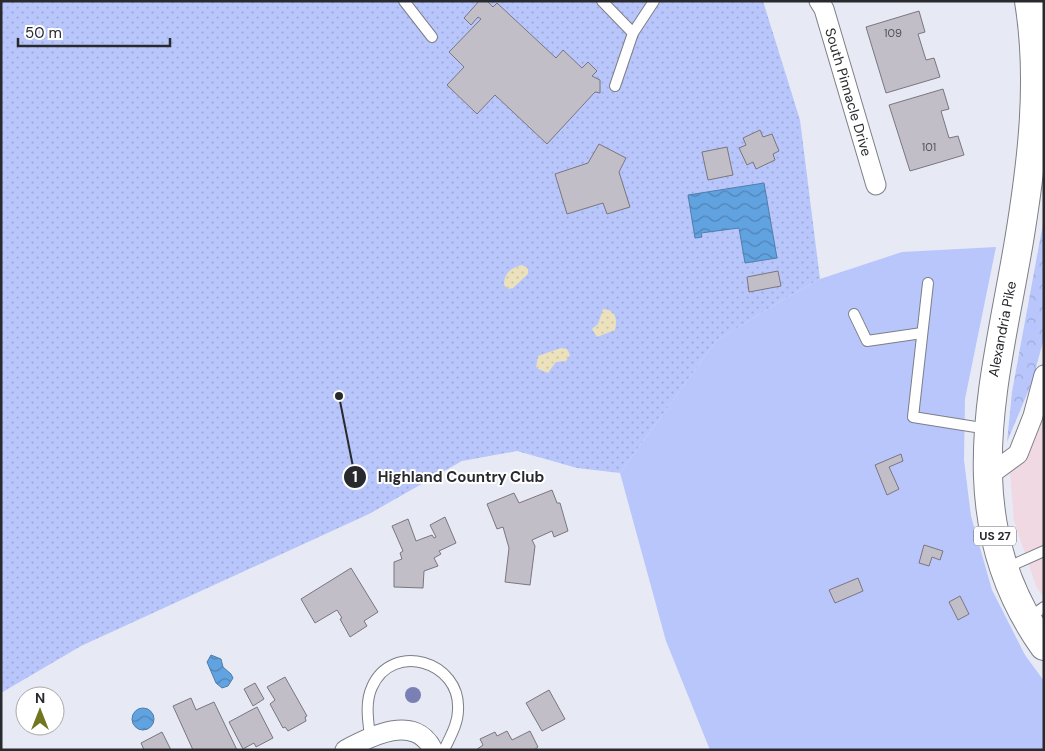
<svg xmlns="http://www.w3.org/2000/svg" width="1045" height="751" viewBox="0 0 1045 751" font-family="'DM Sans',sans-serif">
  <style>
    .commercial { fill: #f1d9e4 }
    .grass { fill: url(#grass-dots) }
    .forest { fill: url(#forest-crowns) }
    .sand { fill: url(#sand-dots) }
    .green { fill: #b8c6fb }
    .water { fill: url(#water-waves); stroke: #507eab }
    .building { fill: #c2bec8; stroke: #7a767f }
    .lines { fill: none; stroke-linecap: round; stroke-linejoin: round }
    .lane-casing { stroke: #7d7f88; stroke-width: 12 }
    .street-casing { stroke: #7d7f88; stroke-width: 21 }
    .primary-casing { stroke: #7d7f88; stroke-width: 30 }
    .lane { stroke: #fff; stroke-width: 10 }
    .street { stroke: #fff; stroke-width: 19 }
    .primary { stroke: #fff; stroke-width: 28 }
    .tree { fill: #7b80b4 }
    .labels { text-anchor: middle; stroke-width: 4; stroke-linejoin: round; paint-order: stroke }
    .number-label { font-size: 11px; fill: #4f4f54 }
    .shield { fill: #fff; stroke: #696a6d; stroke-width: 1 }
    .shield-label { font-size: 12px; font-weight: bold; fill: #292a2e }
    .street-label { font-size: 14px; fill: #292a2e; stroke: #fff }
    .leader { fill: none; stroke: #292a2e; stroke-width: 2 }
    .callout-dot { fill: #292a2e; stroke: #fff; stroke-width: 2 }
    .mark-label { font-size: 15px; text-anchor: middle; font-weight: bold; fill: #fff }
    .callout-label { font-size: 15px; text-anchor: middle; font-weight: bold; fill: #292a2e; stroke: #fff; stroke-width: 4; stroke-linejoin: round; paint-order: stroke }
  </style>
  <defs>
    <pattern id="grass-dots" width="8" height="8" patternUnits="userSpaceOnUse" patternTransform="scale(1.25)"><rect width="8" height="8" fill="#b8c6fb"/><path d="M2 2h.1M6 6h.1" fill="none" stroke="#9eaad7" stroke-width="1.8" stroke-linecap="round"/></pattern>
    <pattern id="forest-crowns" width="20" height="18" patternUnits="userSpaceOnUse" patternTransform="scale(1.25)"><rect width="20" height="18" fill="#b8c6fb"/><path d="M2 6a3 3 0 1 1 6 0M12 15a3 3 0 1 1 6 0" fill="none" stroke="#9eaad7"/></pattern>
    <pattern id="sand-dots" width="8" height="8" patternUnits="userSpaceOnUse" patternTransform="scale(1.25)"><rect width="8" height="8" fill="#ebe1bc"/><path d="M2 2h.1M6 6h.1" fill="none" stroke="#cac1a2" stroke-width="1.8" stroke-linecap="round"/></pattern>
    <pattern id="water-waves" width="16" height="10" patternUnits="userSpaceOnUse" patternTransform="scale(1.25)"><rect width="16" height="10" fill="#61a2e0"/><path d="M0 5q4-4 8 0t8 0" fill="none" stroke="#5084b6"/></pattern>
  </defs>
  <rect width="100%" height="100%" fill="#e7eaf4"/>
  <path class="commercial" d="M1044 403V598L1036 586 1014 521 1010 473 1021 460Z"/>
  <path class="grass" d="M1 1H763L800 120 820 279 786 298 716 341 620 473 577 468 517 451 462 461 369 514 81 646 1 693Z"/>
  <path class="forest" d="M1044 218V338L1032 382 1007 442 1012 392Z"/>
  <g class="sand">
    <path d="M522 265 528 268V274L513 288 508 289 504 285C504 273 511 268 522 265Z"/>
    <path d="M603 309C615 310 618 318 615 330L597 337 592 329 598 324Z"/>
    <path d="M561 348 567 349 570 355 566 361 556 362 548 373 536 368 538 356Z"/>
  </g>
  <path class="green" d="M996 247 965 399 964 460 971 516 992 590 1025 655 1044 681V750H710L666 641 620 473 716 341 786 298 820 279 902 252Z"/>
  <g class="water">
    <path d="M764 183 777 258 745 263 739 228 701 233 702 237 695 238 688 195Z"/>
    <path d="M211 655 221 659 223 667 231 674 233 678 228 686 222 688 216 683 207 662Z"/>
    <circle cx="143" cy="719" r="11"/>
  </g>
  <g class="building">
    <path d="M479 1H487L493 7 497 3 556 58 563 50 582 68 588 62 597 71 592 76 600 80V93L595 92 547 144 495 95 477 114 447 85 464 67 449 52 481 19 478 17 471 25 464 18Z"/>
    <path d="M919 11 925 32 918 34 926 60 934 58 940 77 886 93 866 27Z"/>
    <path d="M943 89 949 109 941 111 949 138 958 136 964 155 910 171 889 105Z"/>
    <path d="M760 130 763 137 772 134 779 151 773 154 775 160 756 169 753 162 747 165 739 148 746 145 743 138Z"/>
    <path d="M599 144 626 158 619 172 630 207 607 214 603 203 567 214 555 174 588 163Z"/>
    <path d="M727 147 733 175 708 180 702 152Z"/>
    <path d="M778 271 781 286 749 292 747 277Z"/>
    <path d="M901 454 903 461 889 467 899 489 887 495 875 465Z"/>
    <path d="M552 490 557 503H560L568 531 554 537 552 531 532 540 535 546 530 585 505 582 509 548 503 527 497 529 487 504 514 493 519 503Z"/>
    <path d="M445 517 456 543 439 551 441 554 434 558 438 566 424 571 423 588 394 587V562L402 559 400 553 403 551 392 526 408 519 416 541 432 535 434 538 436 537 430 525Z"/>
    <path d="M924 545 943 551 940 560 932 557 929 566 919 563Z"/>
    <path d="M351 568 378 612 364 621 367 626 350 637 340 619 342 618 337 610 315 623 301 599Z"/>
    <path d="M858 578 863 591 835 603 829 590Z"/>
    <path d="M960 596 969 614 958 620 949 602Z"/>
    <path d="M285 677 307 716 305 717 306 721 288 731 285 727 283 728 270 704 275 700 267 687Z"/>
    <path d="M255 683 264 699 253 706 244 689Z"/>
    <path d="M549 690 565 719 542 731 526 703Z"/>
    <path d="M191 698 196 710 214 702 237 750H193L173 706Z"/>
    <path d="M257 707 273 738 256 747 254 743 243 749 229 722Z"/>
    <path d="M507 731 512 740 530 731 538 747 534 750H476L483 745 480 739 495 732 497 736Z"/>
    <path d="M162 732 171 750H144L141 743Z"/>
  </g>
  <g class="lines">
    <defs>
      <g id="lane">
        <path d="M404 1 432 37"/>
        <path d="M602 1 633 33"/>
        <path d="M615 86 633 33 654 1"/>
        <path d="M928 283 913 417 988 429"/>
        <path d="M854 314 867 341 922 333"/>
        <path d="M1006 568 1044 551"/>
        <path d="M1030 617 1044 607"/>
        <path d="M370 736C368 720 365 702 372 687 392 641 461 661 458 710 458 724 450 737 444 750"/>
      </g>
      <g id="street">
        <path id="s1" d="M819 1 824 9 876 185"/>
        <path d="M988 476 1018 454 1033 416 1044 375"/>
        <path d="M345 750C371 736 415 713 433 750"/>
      </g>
      <path id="primary" d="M1029 1C1042 81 1032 162 1019 241 995 384 952 516 1044 646"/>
    </defs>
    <use href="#lane" class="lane-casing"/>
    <use href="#street" class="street-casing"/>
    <use href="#primary" class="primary-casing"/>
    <use href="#lane" class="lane"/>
    <use href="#street" class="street"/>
    <use href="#primary" class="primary"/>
  </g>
  <circle class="tree" cx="413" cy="695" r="8"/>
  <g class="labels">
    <g class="number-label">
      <text x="893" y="37">109</text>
      <text x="929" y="151">101</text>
    </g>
    <rect class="shield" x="974" y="526.5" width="42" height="19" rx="4"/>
    <g class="shield-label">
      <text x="995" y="540">US 27</text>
    </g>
    <g class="street-label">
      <text dy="5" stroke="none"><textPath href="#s1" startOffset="96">South Pinnacle Drive</textPath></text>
      <text transform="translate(1002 329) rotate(-79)" y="5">Alexandria Pike</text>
    </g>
  </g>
  <path class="leader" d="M339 396L355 477"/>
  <g class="callout-dot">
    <circle cx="339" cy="396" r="5"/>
    <circle cx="355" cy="477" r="12"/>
  </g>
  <g class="mark-label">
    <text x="355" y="482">1</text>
  </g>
  <g class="callout-label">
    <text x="461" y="482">Highland Country Club</text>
  </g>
  <rect width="1045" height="751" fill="none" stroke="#292a2e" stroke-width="5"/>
  <g transform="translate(40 711)"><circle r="24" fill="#ffffff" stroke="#a9aaab"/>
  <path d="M0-4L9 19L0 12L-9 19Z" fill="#70751e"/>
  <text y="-8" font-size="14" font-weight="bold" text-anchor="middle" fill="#292a2e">N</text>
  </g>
  <path d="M18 38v8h152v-8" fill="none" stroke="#292a2e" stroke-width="2.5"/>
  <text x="25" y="38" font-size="15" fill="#292a2e" stroke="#ffffff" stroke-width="4" paint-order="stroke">50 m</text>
</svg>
